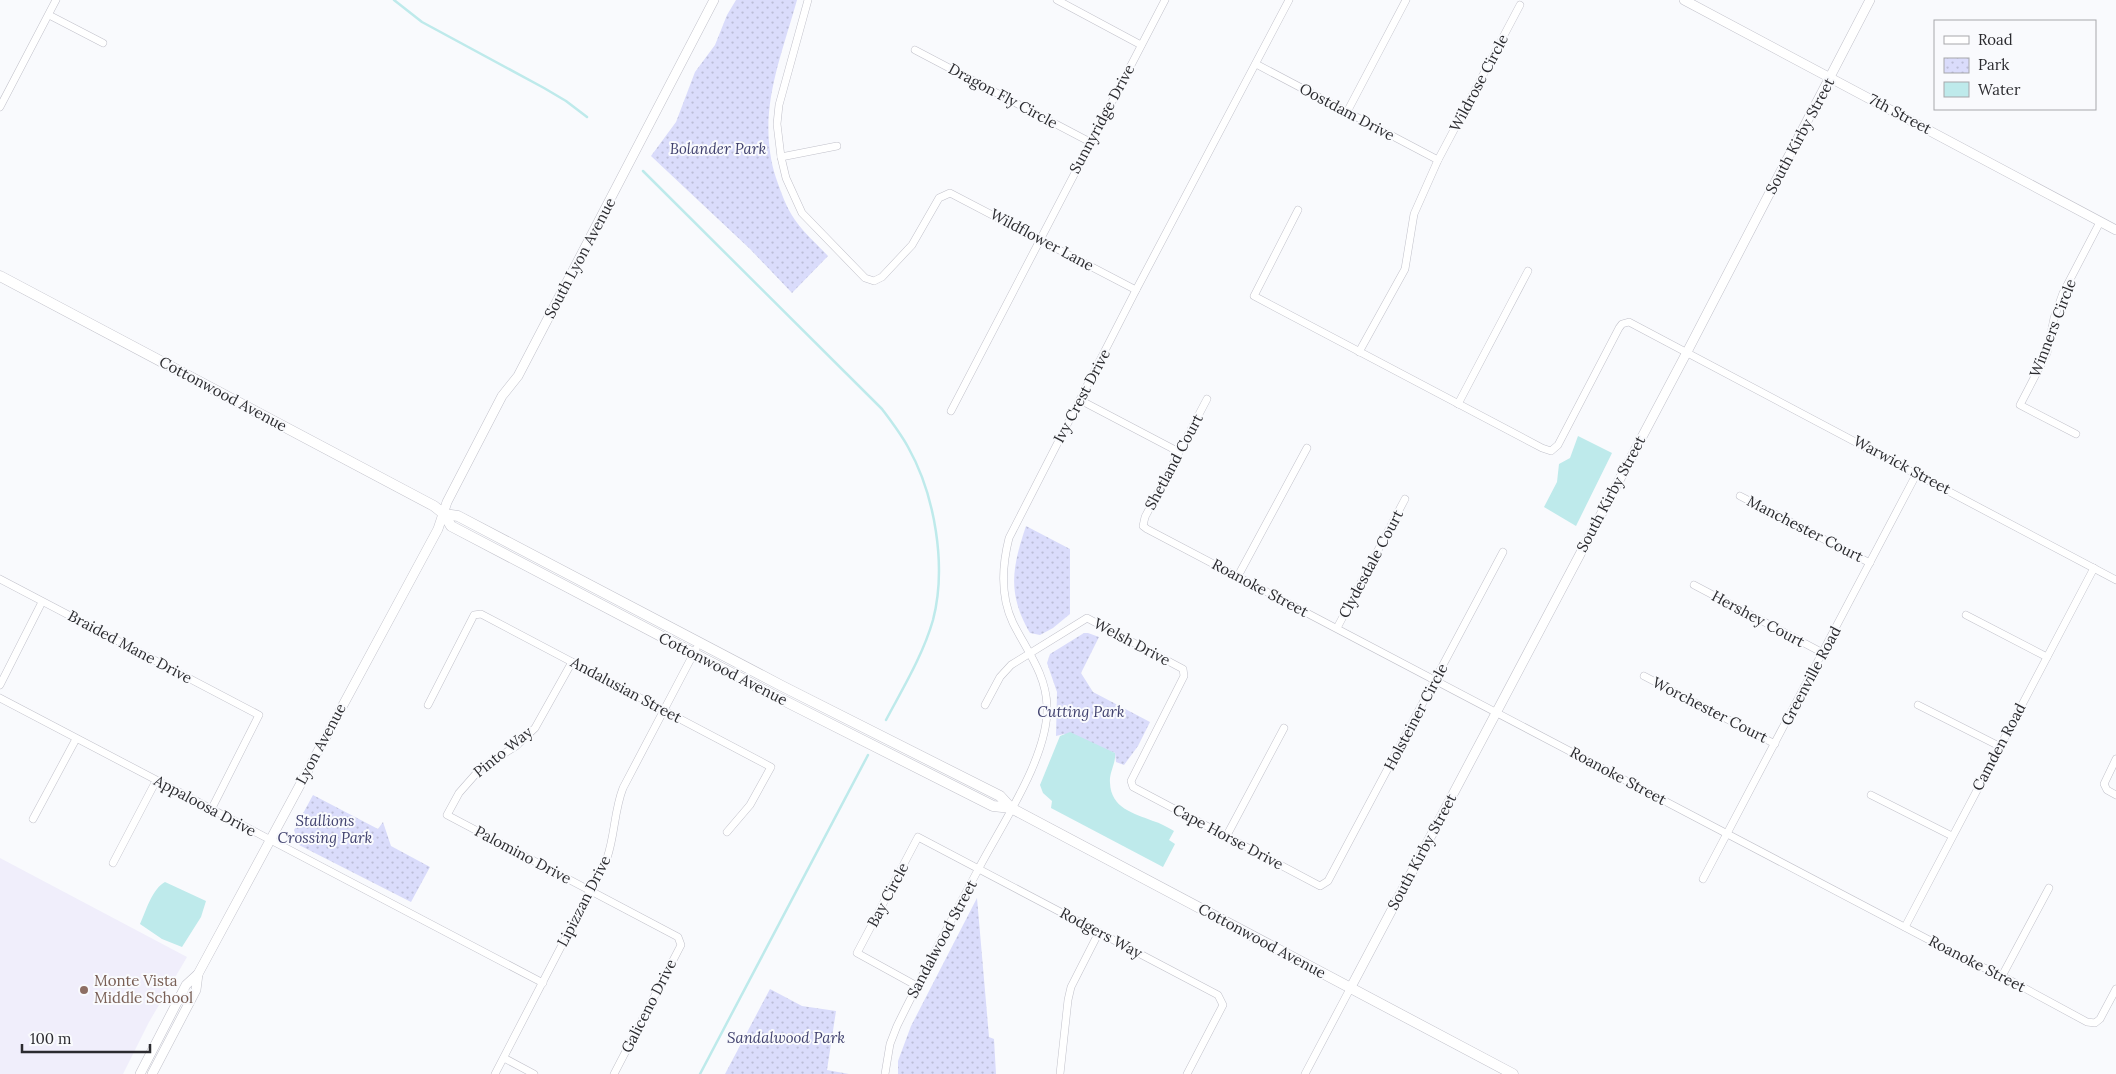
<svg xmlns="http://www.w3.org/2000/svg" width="2116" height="1074" viewBox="0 0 2116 1074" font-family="Lora,serif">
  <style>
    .education { fill: #f0eefb }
    .park { fill: url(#park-dots) }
    .water { fill: #beeaeb }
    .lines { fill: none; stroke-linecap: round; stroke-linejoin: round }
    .stream { stroke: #beeaeb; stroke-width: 2.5 }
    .minor-casing { stroke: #c1c1ca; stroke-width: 8 }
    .tertiary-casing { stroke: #c1c1ca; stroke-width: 10 }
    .secondary-casing { stroke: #c1c1ca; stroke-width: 11 }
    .minor { stroke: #fff; stroke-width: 7 }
    .tertiary { stroke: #fff; stroke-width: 9 }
    .secondary { stroke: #fff; stroke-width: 10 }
    .education-dot { fill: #8d6e63; stroke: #f9fafd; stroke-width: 2 }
    .labels { text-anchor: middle; stroke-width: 4; stroke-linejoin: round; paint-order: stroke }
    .street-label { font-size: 15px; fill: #2b2b2f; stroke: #f9fafd }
    .park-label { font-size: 15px; font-style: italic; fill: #40416e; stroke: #f9fafd }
    .education-label { font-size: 15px; fill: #785e54; stroke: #f9fafd; text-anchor: start }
  </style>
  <defs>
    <pattern id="park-dots" width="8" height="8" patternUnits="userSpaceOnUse" patternTransform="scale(1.25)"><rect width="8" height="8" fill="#dadcfb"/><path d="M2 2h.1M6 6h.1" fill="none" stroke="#bbbdd7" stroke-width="1.8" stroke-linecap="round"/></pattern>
  </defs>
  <rect width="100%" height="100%" fill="#f9fafd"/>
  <path class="education" d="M0 858 187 957 149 1022 123 1074H0Z"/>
  <g class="park">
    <path d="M736 0H797C780 61 756 115 776 178 781 192 786 207 795 220 804 233 817 244 828 256L792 293 750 249 651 156 676 122 695 72 715 45 727 15Z"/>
    <path d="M1026 526 1070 549V614L1053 628 1040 635 1030 633C1007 593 1012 568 1026 526Z"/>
    <path d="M1084 633H1088L1099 637 1081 673 1093 692 1150 722 1138 746 1124 765 1116 762 1115 753 1064 734 1056 736 1057 692 1047 663 1050 654Z"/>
    <path d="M313 795 378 829 383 822 391 846 430 867 411 902 299 845 294 830Z"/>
    <path d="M977 898 989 1037 994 1039 996 1074H898V1061L911 1026Z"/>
    <path d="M770 989 802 1006 836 1011 827 1070 849 1074H725Z"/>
  </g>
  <g class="water">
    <path d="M1578 436 1612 453 1576 526 1544 507 1557 482 1559 464 1570 458Z"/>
    <path d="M1070 732 1115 753C1116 764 1109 772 1110 783 1111 808 1133 813 1153 821 1160 823 1167 827 1174 831L1169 840 1175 844 1163 867 1051 808 1052 801 1043 793 1040 785 1060 736Z"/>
    <path d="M165 882 206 901 201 917 182 947 162 939 140 924C146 911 152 889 165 882Z"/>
  </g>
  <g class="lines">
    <g class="stream">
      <path d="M394 0 422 22 544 88 566 101 587 117"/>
      <path d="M643 171 882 409C891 421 901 434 908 447 935 495 947 566 933 620 923 655 903 688 886 720"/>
      <path d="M700 1074 868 755"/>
    </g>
    <defs>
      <g id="minor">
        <path d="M808 0 779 105 777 124 781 157 786 178 802 213 865 278 874 281 882 277 912 245 939 198 950 193 1136 290"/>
        <path d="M1057 0 1141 45"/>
        <path d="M49 15 103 43"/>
        <path d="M915 50 1090 142"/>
        <path d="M1256 64 1438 160"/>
        <path d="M0 107 56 0"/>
        <path d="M1347 112 1406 0"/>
        <path d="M781 157 837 146"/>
        <path d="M1298 210 1254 296 1542 448 1551 451 1558 445 1619 328 1622 324 1629 322 2116 580"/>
        <path d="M1359 352 1405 269 1414 214 1438 160 1520 5"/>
        <path d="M1207 399 1145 517 1143 526 1147 529 1971 962 2002 976 2087 1022 2095 1023 2100 1019 2116 989"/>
        <path d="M1080 400 1179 452"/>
        <path d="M1458 404 1528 271"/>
        <path d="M951 411 1165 0"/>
        <path d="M2076 434 2020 405 2047 353 2054 318 2063 293 2100 222"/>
        <path d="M1740 496 1870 563"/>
        <path d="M1238 576 1307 448"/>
        <path d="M0 579 259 715 211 810"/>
        <path d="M1694 585 1823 653"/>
        <path d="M1966 615 2047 657"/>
        <path d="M1337 628 1405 499"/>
        <path d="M572 662 535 728 516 746 481 768 459 793 447 815 678 937 681 945 614 1074"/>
        <path d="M1644 676 1775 744"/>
        <path d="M0 685 42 602"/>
        <path d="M0 698 543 983"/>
        <path d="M428 705 474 615 481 614 771 767 750 805 727 832"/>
        <path d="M985 705 1000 677 1011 665 1087 618 1183 669 1184 676 1131 781 1133 787 1320 886 1328 881 1503 552"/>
        <path d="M1918 705 1999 746"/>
        <path d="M2116 759 2104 784 2107 790 2116 795"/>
        <path d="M1871 795 1952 836"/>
        <path d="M33 819 76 739"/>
        <path d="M1226 837 1284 728"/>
        <path d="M113 863 156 781"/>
        <path d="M1703 879 1917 473"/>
        <path d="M1905 927 2094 568"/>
        <path d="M2002 976 2049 888"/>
        <path d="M917 986 857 953 918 837 1218 995 1223 1005 1187 1074"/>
        <path d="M504 1058 534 1074"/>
        <path d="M495 1074 607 858C615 835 614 811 623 788L696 649"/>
        <path d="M885 1074 890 1044 897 1026C923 973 951 921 979 868 1002 824 1049 756 1047 706 1046 674 1027 651 1013 623 1000 596 1002 566 1009 538L1136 290 1289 0"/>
        <path d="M1060 1074 1068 1000 1071 987 1099 932"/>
        <path d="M1305 1074 1351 987"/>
      </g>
      <g id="tertiary">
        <path d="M1684 0 2116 230"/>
        <path d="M1351 987 1687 352 1870 0"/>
        <path d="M140 1074 186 985 198 974 438 529 447 502 502 396 518 376 714 0"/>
        <path d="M152 1074 196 990 198 974"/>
      </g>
      <g id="secondary">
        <path d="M0 276 434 506 444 514 451 526 775 696 993 806 1011 808"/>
        <path d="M444 514 458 516 782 686 1000 796 1011 808 1513 1074"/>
      </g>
    </defs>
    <use href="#minor" class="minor-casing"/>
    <use href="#tertiary" class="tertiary-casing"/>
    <use href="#secondary" class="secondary-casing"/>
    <use href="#minor" class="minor"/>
    <use href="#tertiary" class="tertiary"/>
    <use href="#secondary" class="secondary"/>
  </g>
  <circle class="education-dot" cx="84" cy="990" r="5"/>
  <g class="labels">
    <g class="street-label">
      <text transform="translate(1479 83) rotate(-62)" y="5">Wildrose Circle</text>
      <text transform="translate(1003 96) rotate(28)" y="5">Dragon Fly Circle</text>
      <text transform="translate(1347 112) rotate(28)" y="5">Oostdam Drive</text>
      <text transform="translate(1900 114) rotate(28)" y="5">7th Street</text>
      <text transform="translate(1102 119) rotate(-62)" y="5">Sunnyridge Drive</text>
      <text transform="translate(1800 136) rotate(-62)" y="5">South Kirby Street</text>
      <text transform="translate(1042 240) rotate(28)" y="5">Wildflower Lane</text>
      <text transform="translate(580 258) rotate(-62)" y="5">South Lyon Avenue</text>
      <text transform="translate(2053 328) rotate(-69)" y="5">Winners Circle</text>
      <text transform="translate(223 394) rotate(28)" y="5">Cottonwood Avenue</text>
      <text transform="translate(1082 396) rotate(-62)" y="5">Ivy Crest Drive</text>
      <text transform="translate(1174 462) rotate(-62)" y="5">Shetland Court</text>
      <text transform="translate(1902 465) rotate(28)" y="5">Warwick Street</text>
      <text transform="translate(1611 494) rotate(-62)" y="5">South Kirby Street</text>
      <text transform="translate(1805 529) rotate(27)" y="5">Manchester Court</text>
      <text transform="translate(1371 564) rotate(-62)" y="5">Clydesdale Court</text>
      <text transform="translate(1260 588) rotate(28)" y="5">Roanoke Street</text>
      <text transform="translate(1758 619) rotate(28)" y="5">Hershey Court</text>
      <text transform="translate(1132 642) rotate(28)" y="5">Welsh Drive</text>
      <text transform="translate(130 647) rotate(28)" y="5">Braided Mane Drive</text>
      <text transform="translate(723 669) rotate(27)" y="5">Cottonwood Avenue</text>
      <text transform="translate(1811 676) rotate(-62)" y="5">Greenville Road</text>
      <text transform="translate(626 690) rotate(28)" y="5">Andalusian Street</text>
      <text transform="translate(1710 710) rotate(27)" y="5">Worchester Court</text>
      <text transform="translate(1416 717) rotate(-62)" y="5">Holsteiner Circle</text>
      <text transform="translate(321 744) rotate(-62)" y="5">Lyon Avenue</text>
      <text transform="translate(1999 747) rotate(-62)" y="5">Camden Road</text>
      <text transform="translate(503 752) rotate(-39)" y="5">Pinto Way</text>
      <text transform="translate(1618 776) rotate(28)" y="5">Roanoke Street</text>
      <text transform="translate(205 806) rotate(28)" y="5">Appaloosa Drive</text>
      <text transform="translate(1228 837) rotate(28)" y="5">Cape Horse Drive</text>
      <text transform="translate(1422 852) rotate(-62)" y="5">South Kirby Street</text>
      <text transform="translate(523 855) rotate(28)" y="5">Palomino Drive</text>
      <text transform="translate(888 895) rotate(-62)" y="5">Bay Circle</text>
      <text transform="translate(584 901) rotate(-63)" y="5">Lipizzan Drive</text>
      <text transform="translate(1101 933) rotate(28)" y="5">Rodgers Way</text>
      <text transform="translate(942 939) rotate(-62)" y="5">Sandalwood Street</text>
      <text transform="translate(1262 941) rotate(28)" y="5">Cottonwood Avenue</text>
      <text transform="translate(1977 964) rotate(27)" y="5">Roanoke Street</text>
      <text transform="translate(649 1006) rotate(-63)" y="5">Galiceno Drive</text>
    </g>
    <g class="park-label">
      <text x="718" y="154">Bolander Park</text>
      <text x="1081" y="717">Cutting Park</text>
      <text x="325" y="826">Stallions<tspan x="325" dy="17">Crossing Park</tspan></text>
      <text x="786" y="1043">Sandalwood Park</text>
    </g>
    <g class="education-label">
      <text x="94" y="986">Monte Vista<tspan x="94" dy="17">Middle School</tspan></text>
    </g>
  </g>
  <rect x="1934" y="20" width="162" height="90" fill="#f9fafd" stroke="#a7a7ab"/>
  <rect x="1944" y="36" width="25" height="8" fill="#ffffff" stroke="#a7a7ab"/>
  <text x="1978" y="45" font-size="15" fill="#2b2b2f">Road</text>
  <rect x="1944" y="58" width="25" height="15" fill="url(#park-dots)" stroke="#a7a7ab"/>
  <text x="1978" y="70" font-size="15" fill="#2b2b2f">Park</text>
  <rect x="1944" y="82" width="25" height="15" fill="#beeaeb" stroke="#a7a7ab"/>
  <text x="1978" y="95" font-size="15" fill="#2b2b2f">Water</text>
  <path d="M22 1044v8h128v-8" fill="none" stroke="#2b2b2f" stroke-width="2.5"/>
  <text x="30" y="1044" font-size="15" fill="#2b2b2f" stroke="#f9fafd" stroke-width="4" paint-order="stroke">100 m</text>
</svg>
